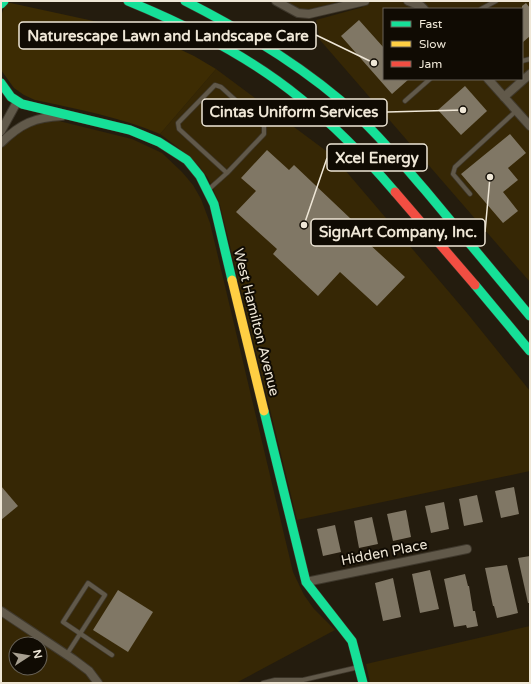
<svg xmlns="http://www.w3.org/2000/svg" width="531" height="684" viewBox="0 0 531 684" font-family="'Varela Round',sans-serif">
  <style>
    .built { fill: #362705; fill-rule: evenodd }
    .green { fill: #3d2c03 }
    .building { fill: #807765 }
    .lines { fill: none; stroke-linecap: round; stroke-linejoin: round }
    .lane-casing { stroke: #3f382c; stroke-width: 5.5 }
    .street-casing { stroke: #3f382c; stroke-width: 10 }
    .fast-casing { stroke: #3f382c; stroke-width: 10 }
    .slow-casing { stroke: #3f382c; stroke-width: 10 }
    .jam-casing { stroke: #3f382c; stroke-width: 10 }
    .lane { stroke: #61594a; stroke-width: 4 }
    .street { stroke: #61594a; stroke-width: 8 }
    .fast { stroke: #16e098; stroke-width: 9 }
    .slow { stroke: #ffcf43; stroke-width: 9 }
    .jam { stroke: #f24e42; stroke-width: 9 }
    .labels { text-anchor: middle; stroke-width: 4; stroke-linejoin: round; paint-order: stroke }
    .street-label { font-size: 14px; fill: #efe7d7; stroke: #100b03 }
    .leader { fill: none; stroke: #efe7d7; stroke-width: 1.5 }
    .callout-dot { fill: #efe7d7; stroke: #100b03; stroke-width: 1.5 }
    .callout { fill: #100b03; stroke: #efe7d7; stroke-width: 1.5 }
    .callout-label { font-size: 15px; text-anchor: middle; font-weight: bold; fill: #efe7d7 }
  </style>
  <rect width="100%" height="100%" fill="#241c0e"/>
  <g class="built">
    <path d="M286 1H341L313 9H299Z"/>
    <path d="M362 1H530V282L320 40 316 20 363 7ZM384 9H522V79H384Z"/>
    <path d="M216 69 333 156 467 313 530 391V471L297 520 220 205 208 178 199 166 176 146 160 134Z"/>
    <path d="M55 120 132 139 162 153 182 172 193 185 201 199 210 223 293 572 304 595 314 609 335 630 236 683H1V149L9 138 19 129 43 121ZM16 644H40V668H16Z"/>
    <path d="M530 626V683H370L366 664Z"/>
  </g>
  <path class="green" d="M6 2 112 25 158 39 194 56 216 69 160 134C120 117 77 109 35 100L24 95 14 88 1 70V16Z"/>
  <g class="building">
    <path d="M526 3 530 8V36L522 43V6Z"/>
    <path d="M359 20 384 48V79H409L392 94 341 36Z"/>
    <path d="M465 86 487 111 461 135 438 110Z"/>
    <path d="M510 134 526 153 508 168 518 180 503 192 518 211 503 223 461 174Z"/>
    <path d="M267 150 289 170 294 165 371 238 367 242 405 277 377 306 340 272 318 296 273 254 277 249 236 212 256 191 241 178Z"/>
    <path d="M1 486 18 506 1 520Z"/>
    <path d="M514 487 519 514 501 518 495 491Z"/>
    <path d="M477 495 483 522 464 526 459 499Z"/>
    <path d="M444 502 449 529 431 533 425 506Z"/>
    <path d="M406 510 411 537 393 541 387 514Z"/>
    <path d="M372 517 378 544 359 548 354 521Z"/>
    <path d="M335 525 341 552 323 556 317 529Z"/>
    <path d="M530 556V603H528L518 558Z"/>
    <path d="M507 565 518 613 497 618 494 606H493L485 568Z"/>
    <path d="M430 570 439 609 420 613 412 574Z"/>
    <path d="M465 574 468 586H469L473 611H475L478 626 467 628 466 625 454 627 444 579Z"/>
    <path d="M393 578 401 617 383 621 375 583Z"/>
    <path d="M118 590 153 612 128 652 93 630Z"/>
  </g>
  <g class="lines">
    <defs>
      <g id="lane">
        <path d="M481 9 496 1"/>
        <path d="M522 61 530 59"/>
        <path d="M405 101 430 79"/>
        <path d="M208 190 227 173 264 134V126L221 87 215 85 178 123 179 129 227 173"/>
        <path d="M470 194 453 174 455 167 516 111"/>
        <path d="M67 654 105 595 88 583 63 622 112 655"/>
        <path d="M263 683 275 680H303L359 667"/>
      </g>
      <g id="street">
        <path d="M276 1 298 13 309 14 365 1"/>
        <path d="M408 1 421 6 424 9"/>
        <path d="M488 79 530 126"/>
        <path d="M504 97 530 74"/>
        <path d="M1 131 17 102"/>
        <path d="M1 143C20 124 35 117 62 116"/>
        <path d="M306 582 467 549"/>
        <path d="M1 611 73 659 89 671 98 683"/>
      </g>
      <g id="fast">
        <path d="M128 1C189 26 249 56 300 98 335 126 366 158 395 192"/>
        <path d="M185 1C240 29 293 60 340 100 372 127 398 159 425 190 460 232 495 274 530 316"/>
        <path d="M1 4 4 1"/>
        <path d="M1 83 11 97 22 104 130 130 159 142 187 160 200 176 214 204 232 280"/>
        <path d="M475 285 530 351"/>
        <path d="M264 411 306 582 352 641 363 683"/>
      </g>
      <path id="slow" d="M232 280 264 411"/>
      <path id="jam" d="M395 192 475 285"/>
    </defs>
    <use href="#lane" class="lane-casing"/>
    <use href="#street" class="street-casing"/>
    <use href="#fast" class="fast-casing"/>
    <use href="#slow" class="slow-casing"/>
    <use href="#jam" class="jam-casing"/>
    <use href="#lane" class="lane"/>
    <use href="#street" class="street"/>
    <use href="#fast" class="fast"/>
    <use href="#slow" class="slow"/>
    <use href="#jam" class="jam"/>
  </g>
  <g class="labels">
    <g class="street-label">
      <text transform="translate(257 322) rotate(76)" y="5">West Hamilton Avenue</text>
      <text transform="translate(384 552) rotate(-11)" y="5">Hidden Place</text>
    </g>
  </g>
  <path class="leader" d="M374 63L316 35M463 110L387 112M304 225L327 158M490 177L485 232"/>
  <g class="callout-dot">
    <circle cx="374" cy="63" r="4"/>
    <circle cx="463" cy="110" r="4"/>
    <circle cx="304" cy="225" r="4"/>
    <circle cx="490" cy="177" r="4"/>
  </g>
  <g class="callout">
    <rect x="19" y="22" width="297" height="27" rx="4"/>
    <rect x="202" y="99" width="185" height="27" rx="4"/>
    <rect x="327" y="144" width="100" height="27" rx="4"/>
    <rect x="311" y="219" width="174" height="27" rx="4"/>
  </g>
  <g class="callout-label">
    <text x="168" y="41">Naturescape Lawn and Landscape Care</text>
    <text x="294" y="117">Cintas Uniform Services</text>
    <text x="377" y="163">Xcel Energy</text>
    <text x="398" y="237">SignArt Company, Inc.</text>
  </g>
  <rect width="531" height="684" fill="none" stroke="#efe7d7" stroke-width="4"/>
  <rect x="383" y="8" width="140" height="72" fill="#100b03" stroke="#696358"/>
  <rect x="391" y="21" width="20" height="6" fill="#16e098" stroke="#696358"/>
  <text x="419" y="28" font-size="12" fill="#efe7d7">Fast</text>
  <rect x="391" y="41" width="20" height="6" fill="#ffcf43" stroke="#696358"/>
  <text x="419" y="48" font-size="12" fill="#efe7d7">Slow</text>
  <rect x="391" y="61" width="20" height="6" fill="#f24e42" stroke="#696358"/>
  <text x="419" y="68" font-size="12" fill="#efe7d7">Jam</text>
  <g transform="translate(28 656) rotate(78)"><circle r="19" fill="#100b03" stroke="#696358"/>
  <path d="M0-3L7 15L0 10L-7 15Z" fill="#a8a091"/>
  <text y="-6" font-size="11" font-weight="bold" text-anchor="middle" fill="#efe7d7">N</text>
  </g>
</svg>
